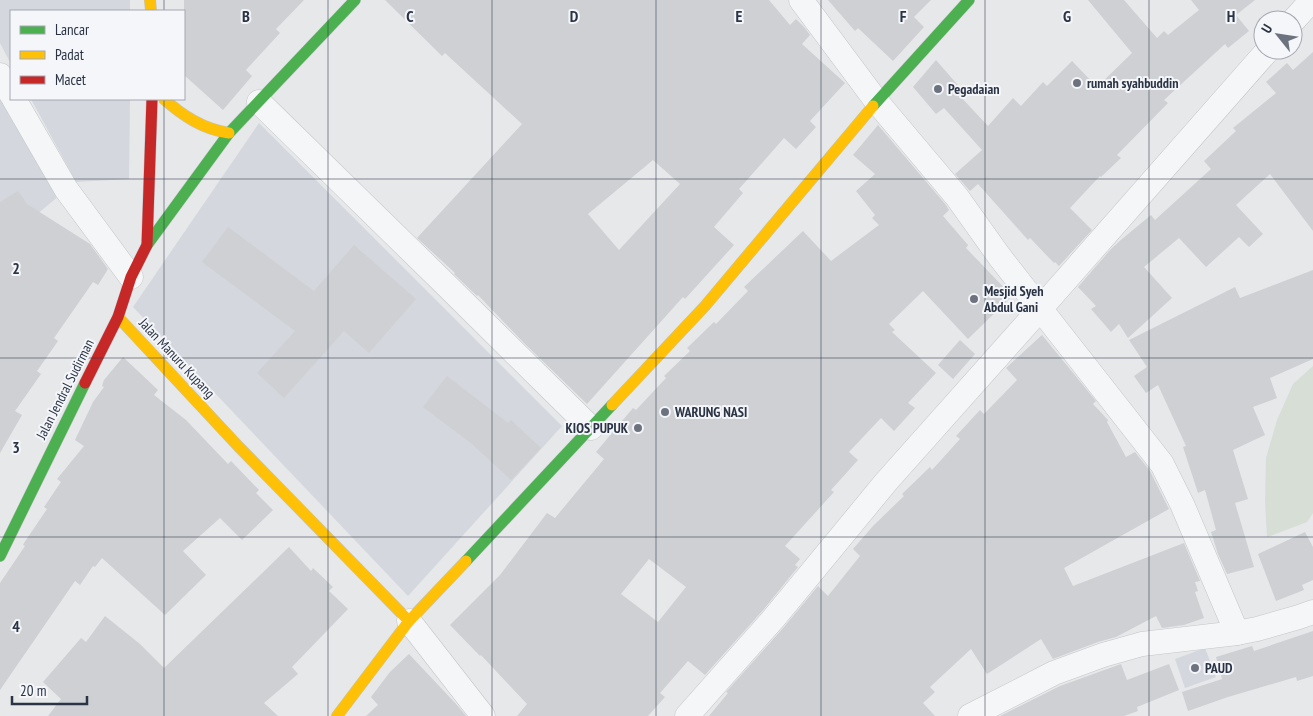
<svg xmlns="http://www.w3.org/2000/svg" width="1313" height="716" viewBox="0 0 1313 716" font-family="'PT Sans Narrow',sans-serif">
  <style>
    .built { fill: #d4d7dd }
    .green { fill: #d6ded6 }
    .building { fill: #ced0d3; fill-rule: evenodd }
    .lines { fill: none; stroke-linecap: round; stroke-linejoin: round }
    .street-casing { stroke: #c4c6c8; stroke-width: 25 }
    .fast-casing { stroke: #c2c5c8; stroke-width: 12 }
    .slow-casing { stroke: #c2c5c8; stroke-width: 12 }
    .jam-casing { stroke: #c2c5c8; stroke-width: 12 }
    .street { stroke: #f5f6f7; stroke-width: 24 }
    .fast { stroke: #4caf50; stroke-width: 11 }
    .slow { stroke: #ffc107; stroke-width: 11 }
    .jam { stroke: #c62828; stroke-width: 11 }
    .grid { fill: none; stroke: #2b3445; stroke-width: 1; stroke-opacity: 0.55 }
    .poi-dot { fill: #6c737f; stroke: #f4f6f9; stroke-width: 2 }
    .labels { text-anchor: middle; stroke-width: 4; stroke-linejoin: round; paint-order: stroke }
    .poi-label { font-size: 14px; font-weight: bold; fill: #2b3445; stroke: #f4f6f9; text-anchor: start }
    .street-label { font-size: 14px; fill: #2b3445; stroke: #f4f6f9 }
    .grid-label { font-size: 16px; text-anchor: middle; font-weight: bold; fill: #2b3445; stroke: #f4f6f9; stroke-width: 4; stroke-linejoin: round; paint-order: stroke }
  </style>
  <rect width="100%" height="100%" fill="#e6e8ea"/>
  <g class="built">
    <path d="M0 0H130V11H11V64L0 43Z"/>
    <path d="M0 93 60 195 0 245Z"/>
    <path d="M31 99H130L129 179 76 182Z"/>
    <path d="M259 123 562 426 408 596 133 307Z"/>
    <path d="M1205 648 1216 677 1185 688 1175 659Z"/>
  </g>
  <path class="green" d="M1313 366V513L1307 522 1267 537 1265 500 1266 458 1277 420 1293 384Z"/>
  <g class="building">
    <path d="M184 0H304L276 29 280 33 246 70 252 76 223 110 184 75Z"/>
    <path d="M385 0H769L790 25 796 19 804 27 810 35 802 44 845 83 810 121 816 127 796 149 784 138 739 189 743 193 714 227 734 245 685 299 683 297 587 404 524 343 478 295 477 296 454 274 455 273 417 238 522 124 445 53 442 56ZM653 160 680 184 619 250 588 214Z"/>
    <path d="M828 0H931L914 17 924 27 893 61 858 28 855 31Z"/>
    <path d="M1088 0H1124L1157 38 1164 31 1168 35 1199 10 1191 0H1255L1236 15 1249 31 1228 48 1225 44 1164 100 1168 103 1117 155 1121 158 1101 177 1100 176 1070 208 1092 230 1059 266 1055 262 1054 263 1030 238 1028 240 978 184 970 191 955 174 982 150 944 108 936 114 913 87 936 60 963 91 959 95 988 126 1013 98 1021 106 1043 82 1047 86 1072 61 1097 87 1132 53Z"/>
    <path d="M1313 52V231L1270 174 1236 205 1263 234 1249 247 1239 237 1206 267 1179 238 1144 267 1172 298 1128 338 1119 324 1111 332 1091 309 1096 306 1078 287 1111 249 1122 239 1151 215 1155 220 1211 169 1204 161 1236 131 1233 128 1276 93 1266 82 1287 63 1293 70Z"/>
    <path d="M878 125 946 205 949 210 943 216 968 245 966 248 1012 296 968 339 923 291 889 324 895 330 892 332 936 373 908 403 915 408 894 431 881 418 849 452 858 460 831 490 834 492 785 546 800 559 795 565 798 567 764 609 705 675 688 661 660 693 665 697 648 716H517L527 704 481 655 480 656 450 625 500 575 547 513 555 518 604 459 596 452 633 408 636 410 666 378 664 376 690 351 687 348 714 322 716 324 748 291 744 287 803 231 831 261 879 225 872 218 875 215 856 191 875 174 853 155ZM649 559 686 587 658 622 621 594Z"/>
    <path d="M18 191 27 204 90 244 108 269 98 285 93 282 54 338 58 341 37 371 41 374 15 411 22 415 0 453V202Z"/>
    <path d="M228 227 314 291 354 245 416 299 369 353 344 331 284 398 257 373 295 331 202 262Z"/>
    <path d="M1313 270V359L1270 378 1277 398 1253 407 1265 435 1233 450 1248 499 1235 503 1254 567 1227 574 1218 554 1211 532 1216 530 1205 490 1198 493 1183 447 1186 446 1158 385 1146 393 1134 376 1147 367 1129 340 1235 287 1240 298Z"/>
    <path d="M1042 335 1096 401 1093 404 1108 420 1107 422 1126 457 1135 452 1150 471 1169 509 1064 568 1073 586 1184 543 1200 581 1195 582 1198 591 1195 592 1204 618 1184 625 1162 628 1156 616 1116 637 1098 642 1053 659 1041 639 987 674 971 649 930 687 935 692 923 703 935 716H709L728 693 726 692 784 627 818 586 828 596 860 556 853 549 873 526 904 496 902 494 930 467 932 470 960 439 956 436 980 410 984 414 1017 380 1006 368Z"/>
    <path d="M960 340 975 354 953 379 938 365Z"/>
    <path d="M123 357 158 390 154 395 186 420 228 464 231 461 259 490 256 493 273 510 242 540 220 518 183 551 206 575 165 615 102 558 95 567 93 566 80 585 75 581 0 690V583L25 546 23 545 24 543 47 509 44 507 61 482 57 479 84 446 75 440 93 402 104 387 102 386 104 380Z"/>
    <path d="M447 376 508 423 511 420 541 448 511 480 472 444 423 407Z"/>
    <path d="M1305 532 1313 547V580L1302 585 1304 590 1276 601 1258 554Z"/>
    <path d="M289 547 311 571 313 568 333 587 329 591 348 609 292 667 298 674 264 703 278 716H48L61 699 43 682 81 638 86 642 105 616 140 644 164 668Z"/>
    <path d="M1313 631V676L1297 681 1296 677 1228 697 1188 711 1182 692 1222 679 1216 657 1252 646 1254 651Z"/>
    <path d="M409 654 457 705 466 716H366L378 705 371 697 390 672Z"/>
    <path d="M1121 664 1127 680 1169 664 1179 690 1137 707 1138 711 1124 716H1000L1060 686Z"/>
  </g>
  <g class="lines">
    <defs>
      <g id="street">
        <path d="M801 0 877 102 957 197 999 256 1162 464 1182 504 1237 633"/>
        <path d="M1293 21 1312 0"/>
        <path d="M0 75 11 94"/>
        <path d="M14 99 66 189 131 277"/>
        <path d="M259 102 440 279 591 428"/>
        <path d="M409 621 483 716"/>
        <path d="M687 716 774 618 886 482 1041 308 1268 50"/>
        <path d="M970 716 1054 673 1103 655 1142 644 1237 633 1257 629 1299 617 1313 612"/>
      </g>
      <g id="fast">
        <path d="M873 106 969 0"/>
        <path d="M147 245 229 133 355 0"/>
        <path d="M0 556 85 383"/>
        <path d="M466 561 612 405"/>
      </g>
      <g id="slow">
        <path d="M150 0 151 11"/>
        <path d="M164 99C183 116 203 129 229 133"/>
        <path d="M118 317 238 446 409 621"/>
        <path d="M612 405 705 306 873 106"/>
        <path d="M337 716 409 621 466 561"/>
      </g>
      <path id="jam" d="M85 383 118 317 131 277 147 245 152 99"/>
    </defs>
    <use href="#street" class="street-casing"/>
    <use href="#fast" class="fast-casing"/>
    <use href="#slow" class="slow-casing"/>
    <use href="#jam" class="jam-casing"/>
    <use href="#street" class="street"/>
    <use href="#fast" class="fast"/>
    <use href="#slow" class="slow"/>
    <use href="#jam" class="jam"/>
  </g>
  <path class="grid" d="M164 0V11M328 0V716M492 0V716M656 0V716M821 0V716M985 0V716M1149 0V716M164 99V716M0 179H1313M0 358H1313M0 537H1313"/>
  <g class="poi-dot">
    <circle cx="1077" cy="83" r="5"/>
    <circle cx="938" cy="89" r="5"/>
    <circle cx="974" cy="299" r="5"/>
    <circle cx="665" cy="412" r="5"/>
    <circle cx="638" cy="428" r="5"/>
    <circle cx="1195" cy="668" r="5"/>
  </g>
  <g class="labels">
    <g class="poi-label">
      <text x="1087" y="88">rumah syahbuddin</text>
      <text x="948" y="94">Pegadaian</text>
      <text x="984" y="296">Mesjid Syeh<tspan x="984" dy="16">Abdul Gani</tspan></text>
      <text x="675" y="417">WARUNG NASI</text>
      <text x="628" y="433" text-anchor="end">KIOS PUPUK</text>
      <text x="1205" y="673">PAUD</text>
    </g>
    <g class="street-label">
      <text transform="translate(177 358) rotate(47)" y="5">Jalan Manuru Kupang</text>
      <text transform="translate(65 389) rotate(-63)" y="5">Jalan Jendral Sudirman</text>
    </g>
  </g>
  <g class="grid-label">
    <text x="246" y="22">B</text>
    <text x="410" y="22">C</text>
    <text x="574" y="22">D</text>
    <text x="739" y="22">E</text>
    <text x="903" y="22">F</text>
    <text x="1067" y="22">G</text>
    <text x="1231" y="22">H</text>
    <text x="16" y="274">2</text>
    <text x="16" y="453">3</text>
    <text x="16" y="632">4</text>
  </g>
  <rect x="10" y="10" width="175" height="90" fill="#f4f6f9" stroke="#a4a8b1"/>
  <rect x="20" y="26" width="25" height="8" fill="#4caf50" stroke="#a4a8b1"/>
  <text x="55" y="35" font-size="15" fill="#2b3445">Lancar</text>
  <rect x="20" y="51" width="25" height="8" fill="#ffc107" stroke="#a4a8b1"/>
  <text x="55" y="60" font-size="15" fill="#2b3445">Padat</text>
  <rect x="20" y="76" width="25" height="8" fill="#c62828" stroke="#a4a8b1"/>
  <text x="55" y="85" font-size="15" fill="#2b3445">Macet</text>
  <g transform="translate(1278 35) rotate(300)"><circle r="24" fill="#f4f6f9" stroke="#a4a8b1"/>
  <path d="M0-4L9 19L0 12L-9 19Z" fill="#6c737f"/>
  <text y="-8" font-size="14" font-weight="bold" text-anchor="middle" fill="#2b3445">U</text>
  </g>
  <path d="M12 696v8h75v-8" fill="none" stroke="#2b3445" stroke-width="2.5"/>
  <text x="20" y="696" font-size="15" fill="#2b3445" stroke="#f4f6f9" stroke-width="4" paint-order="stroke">20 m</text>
</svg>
